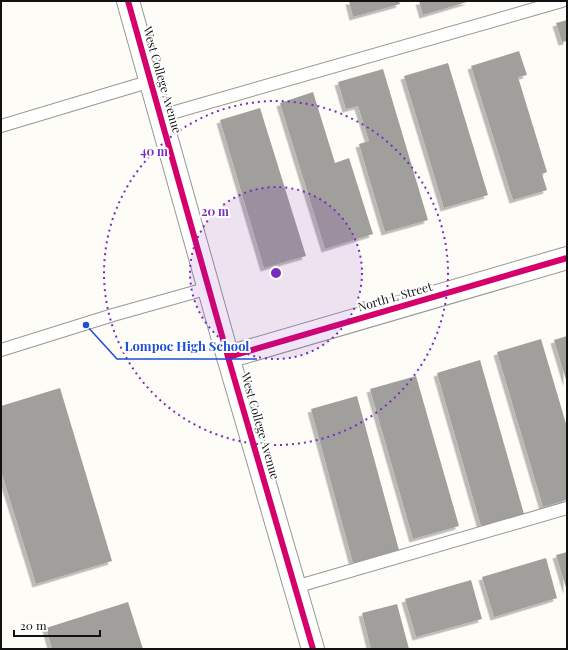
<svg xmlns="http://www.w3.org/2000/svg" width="568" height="650" viewBox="0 0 568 650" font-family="'Playfair Display',serif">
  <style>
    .building { fill: #a19f9c; filter: url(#shadow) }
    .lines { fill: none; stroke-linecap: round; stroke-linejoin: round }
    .service-casing { stroke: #979795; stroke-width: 14 }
    .minor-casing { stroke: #979795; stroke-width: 24 }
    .tertiary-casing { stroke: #979795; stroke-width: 24 }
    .service { stroke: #fffffe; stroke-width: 12 }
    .minor { stroke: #fffffe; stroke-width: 22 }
    .tertiary { stroke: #fffffe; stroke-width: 22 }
    .cycleway-casing { stroke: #fff; stroke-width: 8 }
    .cycleway { stroke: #d6006c; stroke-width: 6 }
    .ring { fill: none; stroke: #7b2cbf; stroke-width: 2; stroke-dasharray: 2 4 }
    .labels { text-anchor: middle; stroke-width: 4; stroke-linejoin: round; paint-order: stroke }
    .street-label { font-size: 12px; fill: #111; stroke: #fff }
    .centre { fill: #7b2cbf; stroke: #fff; stroke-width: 2 }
    .ring-label { font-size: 12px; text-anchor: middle; font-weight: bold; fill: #7b2cbf; stroke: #fff; stroke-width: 4; stroke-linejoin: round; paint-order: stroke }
    .leader { fill: none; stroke: #1d4ed8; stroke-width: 1.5 }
    .callout-dot { fill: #1d4ed8; stroke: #fff; stroke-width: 1.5 }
    .callout-label { font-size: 13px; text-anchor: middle; font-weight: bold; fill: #1d4ed8; stroke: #fff; stroke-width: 4; stroke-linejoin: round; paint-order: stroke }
  </style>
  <defs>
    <filter id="shadow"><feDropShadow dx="-3.5" dy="3.5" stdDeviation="0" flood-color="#0004"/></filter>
  </defs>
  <rect width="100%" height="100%" fill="#fdfcf7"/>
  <g class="building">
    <path d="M349 1H399L400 4 353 17Z"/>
    <path d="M419 1H470L423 15Z"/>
    <path d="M567 20V41L562 42 556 23Z"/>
    <path d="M519 51 527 75 518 77 547 172 542 174 547 190 513 200 471 66Z"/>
    <path d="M448 63 488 195 444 208 404 76Z"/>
    <path d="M383 69 428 220 385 232 359 144 369 141 358 106 346 109 338 82Z"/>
    <path d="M313 92 335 163 349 158 373 234 325 249 280 103Z"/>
    <path d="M260 108 306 256 264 268 220 120Z"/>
    <path d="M567 336V383L554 340Z"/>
    <path d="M541 339 567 427V500L543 507 497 352Z"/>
    <path d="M480 360 524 514 481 526 437 373Z"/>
    <path d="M416 376 459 526 413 539 370 389Z"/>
    <path d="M60 388 112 561 36 584 1 471V406Z"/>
    <path d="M357 396 399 550 353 563 311 409Z"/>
    <path d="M567 552V591L556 555Z"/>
    <path d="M546 558 557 598 494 617 482 577Z"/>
    <path d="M471 580 482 619 416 637 405 599Z"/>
    <path d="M128 602 143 649H52L46 628Z"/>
    <path d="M397 604 409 649H371L362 613Z"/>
  </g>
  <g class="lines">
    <defs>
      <g id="service">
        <path d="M161 116 562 1"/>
        <path d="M1 126 151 81"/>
        <path d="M1 350 113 315 209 288"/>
        <path d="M295 587 567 508"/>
      </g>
      <path id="minor" d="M228 357 567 258"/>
      <path id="tertiary" d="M128 1 228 357 313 649"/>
    </defs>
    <use href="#service" class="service-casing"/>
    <use href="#minor" class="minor-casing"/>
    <use href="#tertiary" class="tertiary-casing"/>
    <use href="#service" class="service"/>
    <use href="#minor" class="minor"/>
    <use href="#tertiary" class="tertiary"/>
    <defs>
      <g id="cycleway">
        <path d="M128 1 228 357 313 649"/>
        <path d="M228 357 567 258"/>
      </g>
    </defs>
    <use href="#cycleway" class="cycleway-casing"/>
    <use href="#cycleway" class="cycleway"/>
  </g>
  <circle cx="276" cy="273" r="86" fill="#7b2cbf" fill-opacity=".12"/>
  <g class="ring">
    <circle cx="276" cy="273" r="86"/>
    <circle cx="276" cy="273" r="172"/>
  </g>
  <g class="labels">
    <g class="street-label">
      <text transform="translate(162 80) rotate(74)" y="4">West College Avenue</text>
      <text transform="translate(395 297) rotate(-16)" y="4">North L Street</text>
      <text transform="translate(260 426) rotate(74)" y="4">West College Avenue</text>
    </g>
  </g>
  <circle cx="276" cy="273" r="6" class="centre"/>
  <g class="ring-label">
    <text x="154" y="156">40 m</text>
    <text x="215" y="216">20 m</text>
  </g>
  <path class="leader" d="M86 325L117 359H257"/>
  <circle class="callout-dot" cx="86" cy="325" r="4"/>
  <g class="callout-label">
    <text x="187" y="351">Lompoc High School</text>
  </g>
  <rect width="568" height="650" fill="none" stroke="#111111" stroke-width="4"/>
  <path d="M14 630v6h86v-6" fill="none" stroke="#111111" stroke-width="2"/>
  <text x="20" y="630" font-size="12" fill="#111111" stroke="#ffffff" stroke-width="3" paint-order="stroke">20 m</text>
</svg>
